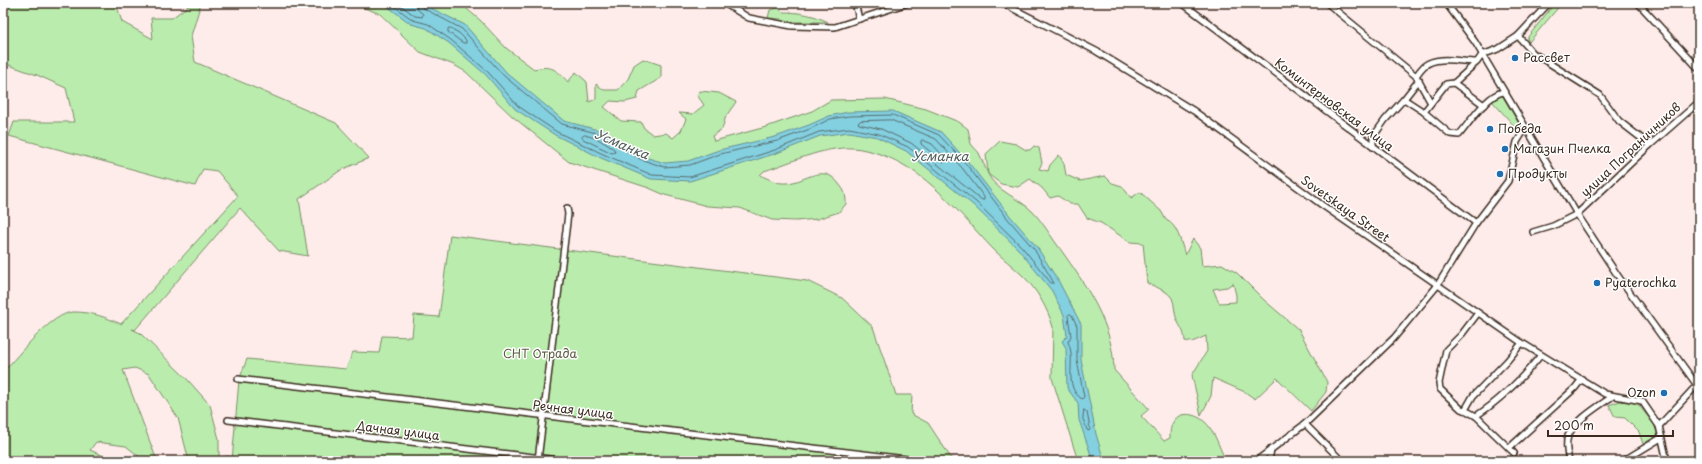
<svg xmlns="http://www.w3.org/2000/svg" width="1702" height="464" viewBox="0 0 1702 464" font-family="'Playpen Sans',sans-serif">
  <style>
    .green { fill: #baedad; stroke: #7a8c66; fill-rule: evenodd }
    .water { fill: #83d0e1; stroke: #668e93 }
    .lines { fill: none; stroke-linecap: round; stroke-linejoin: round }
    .shore { stroke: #586c6c; stroke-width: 1 }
    .minor-casing { stroke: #3b2a1e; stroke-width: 8 }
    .minor { stroke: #fff; stroke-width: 5 }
    .poi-dot { fill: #1f6fb2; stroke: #fff; stroke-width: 1.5 }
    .labels { text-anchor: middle; stroke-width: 3; stroke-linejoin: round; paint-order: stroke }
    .poi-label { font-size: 12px; fill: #3b2a1e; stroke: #fff; text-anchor: start }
    .street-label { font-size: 12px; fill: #3b2a1e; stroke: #fff }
    .park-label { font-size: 12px; fill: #5b5b42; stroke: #fff }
    .water-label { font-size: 13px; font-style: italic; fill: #515c58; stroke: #fff }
  </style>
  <rect width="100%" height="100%" fill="#feeceb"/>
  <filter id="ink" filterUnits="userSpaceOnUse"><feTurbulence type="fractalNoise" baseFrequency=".025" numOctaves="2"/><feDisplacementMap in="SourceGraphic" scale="8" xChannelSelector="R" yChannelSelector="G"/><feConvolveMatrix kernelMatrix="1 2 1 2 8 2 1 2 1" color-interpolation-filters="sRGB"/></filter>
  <g filter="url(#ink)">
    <g class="green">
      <path d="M3 3H116L122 22 153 39 151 18H172L192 3H201L191 36 195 62 336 123 369 158 341 170 299 199 308 256 279 251 240 208 135 330 132 329 140 333 187 379 210 405 219 439V461H189L178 418 149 374 135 368 123 370 156 458 153 461H145L126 446 96 442 90 450 115 461H3V372C18 356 52 312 74 312 92 312 105 317 121 324L238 196 217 171 203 169 195 186 9 136 14 122H74L66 88 37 75 3 63Z"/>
      <path d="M352 3H460L481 21 506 48 534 69C552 65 556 69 568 82L576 72 587 82 589 102 596 99V84L604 90H618L628 79 634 65 643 59 661 65V78L639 91 637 99 625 102 610 101 604 107 621 121 641 122 644 128 653 135 666 133 673 138 681 131 686 119 679 113 693 114 704 105 697 95 700 91 719 93 736 102 726 116 722 129 712 136 714 141 766 127 812 111 831 100 885 99 926 109 959 122 968 129 971 144 979 153 988 174 986 154 1000 141 1016 144 1026 150H1030L1034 146 1039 148 1042 163 1039 169 1048 171 1050 165 1059 155 1064 164 1066 175 1080 181 1105 176 1112 183 1122 186 1131 198 1140 192 1161 211 1166 220C1178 225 1181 243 1185 255L1193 239 1200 248 1202 266 1222 264 1237 273 1264 300 1299 330 1327 382 1326 392 1311 411 1277 378 1255 399 1245 392 1213 378 1211 396 1201 415 1192 375 1207 351 1206 336 1192 342 1185 341C1184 330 1181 329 1177 320 1174 314 1175 304 1172 298 1167 290 1155 287 1147 283L1143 243 1130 242 1101 223 1087 218 1078 204H1070L1058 196 1050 198 1042 188 1030 179 1018 187 1001 184 988 174C996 191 1019 198 1032 211 1043 222 1051 237 1061 250 1087 287 1113 324 1114 370L1149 409 1141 416 1164 441 1170 438C1170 429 1171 421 1179 416 1183 414 1187 414 1192 415 1213 420 1217 444 1226 461H1078L1052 378 1053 327C1048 309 1036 288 1022 275 1013 266 1002 258 993 249 954 208 920 160 861 149 830 143 793 162 764 171L760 175C769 179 777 184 787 183 806 182 823 162 839 184 845 191 846 195 846 204L839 212 817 219 796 221 772 220 740 208 707 206 665 195 649 188 569 162 512 116 466 72 454 65 420 52 380 14ZM1233 283 1236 295V302L1219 303 1213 289 1227 287Z"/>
      <path d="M1555 3H1562L1529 42 1527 38Z"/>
      <path d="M778 8 783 12C798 12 815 15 828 22H785L781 19 768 18 770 10Z"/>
      <path d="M1502 95 1521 127 1518 130 1492 101 1496 97Z"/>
      <path d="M450 235 807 281 842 298 873 327 896 395H912L911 414 928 423 953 461H232L239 380 247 359 346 369 353 352 379 353 382 336 412 337 414 315 439 317Z"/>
      <path d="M1620 401 1637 403 1654 424 1658 435 1643 444 1639 432 1625 418 1615 417 1609 405Z"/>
    </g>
    <path class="water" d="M383 3H421L465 25 507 73 564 121 602 131 641 156 665 163 688 161 719 150 775 137 809 125 829 116 848 112 893 111 941 132 969 163 1011 217 1037 247 1059 282 1081 324V360L1096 434 1104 461H1093L1079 420 1078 403 1067 388 1066 348 1062 341 1067 336 1064 315 1052 291 1019 250 973 205 906 151 877 137 849 132 820 136 777 153 690 181 651 179 601 158 555 135 515 109 486 75 449 43 426 28 411 24Z"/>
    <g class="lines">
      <g class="shore">
        <path d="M390 3 413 20 428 24 451 40 488 72 518 106 557 132 603 154 652 175 690 177 775 150 819 132 849 128 879 134 908 147 976 202 1022 247 1051 283H1054L1034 249 1008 219 967 165 939 135 893 115 849 116 830 119 810 129 777 141 720 154 690 165 664 167 640 159 600 134 562 124 504 76 462 29 423 8 420 3"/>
        <path d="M398 3 415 16 422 17 423 14 417 9 415 3"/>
        <path d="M450 28 459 33 466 40V43H463L448 32V29Z"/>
        <path d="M891 120 936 139 963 169 984 197V200H982L911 143 881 129 859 124 858 123 860 121Z"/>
        <path d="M585 135 598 139 614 149 615 152 612 153 583 139 582 137Z"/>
        <path d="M923 140 932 144 946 159V162H943L921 144V141Z"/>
        <path d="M1070 314 1072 315 1077 326V360L1084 397 1082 399C1062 386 1077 360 1068 342L1071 336 1068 316Z"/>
        <path d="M1084 410 1087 412 1090 429 1089 431 1087 430 1083 419Z"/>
      </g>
      <defs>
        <g id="minor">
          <path d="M724 3 749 18 792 26 835 27 908 3"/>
          <path d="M855 3 859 19"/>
          <path d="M1002 3 1096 51 1194 111 1322 205 1522 343 1605 394 1642 401 1659 426 1667 461"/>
          <path d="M1182 3 1476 223"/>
          <path d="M1327 3 1416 76 1431 103 1424 112 1450 134 1459 135C1470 122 1487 95 1503 92"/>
          <path d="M1446 3 1475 42 1577 214 1618 276 1699 388"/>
          <path d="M1638 3 1699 69"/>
          <path d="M1518 36 1533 53 1600 95 1619 121 1650 145"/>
          <path d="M1416 76C1418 73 1421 69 1424 66 1437 55 1461 62 1477 62L1482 55 1498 49 1518 36 1549 3"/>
          <path d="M1454 83 1484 105"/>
          <path d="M1404 99 1424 112"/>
          <path d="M1431 103 1446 84 1454 83 1477 62"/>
          <path d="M1373 147V137L1385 120 1404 99 1419 80"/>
          <path d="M1533 232 1553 226 1577 214 1650 145 1699 102"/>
          <path d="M238 379 906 459"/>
          <path d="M1465 410 1461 409 1440 389 1439 383 1446 350 1462 334 1478 313"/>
          <path d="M1476 416C1501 400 1523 377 1541 355"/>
          <path d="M228 420 566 461"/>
          <path d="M1305 424 1342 461"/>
          <path d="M1659 426 1697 385"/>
          <path d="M1509 448 1575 388 1582 379"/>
          <path d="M1514 453 1476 416 1465 410 1473 396 1507 361 1522 343"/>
          <path d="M227 460 232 461"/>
          <path d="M538 460 568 214 567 208"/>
          <path d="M1256 461 1305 424 1394 338 1437 286 1476 223 1508 181 1517 142 1525 129"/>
          <path d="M1269 461 1271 449"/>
          <path d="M1569 461C1567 453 1565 444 1568 436 1575 420 1599 406 1613 396"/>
          <path d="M1623 461 1661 438"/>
        </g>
      </defs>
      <use href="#minor" class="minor-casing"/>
      <use href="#minor" class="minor"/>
    </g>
  </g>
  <g class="poi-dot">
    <circle cx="1515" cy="58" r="4"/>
    <circle cx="1490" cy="129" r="4"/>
    <circle cx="1505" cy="149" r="4"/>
    <circle cx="1500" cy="174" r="4"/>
    <circle cx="1597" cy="283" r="4"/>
    <circle cx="1664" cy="393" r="4"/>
  </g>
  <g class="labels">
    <g class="poi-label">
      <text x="1523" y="62">Рассвет</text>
      <text x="1498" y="133">Победа</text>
      <text x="1513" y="153">Магазин Пчелка</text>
      <text x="1508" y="178">Продукты</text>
      <text x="1605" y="287">Pyaterochka</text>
      <text x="1656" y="397" text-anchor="end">Ozon</text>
    </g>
    <g class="street-label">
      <text transform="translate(1334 105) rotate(37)" y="4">Коминтерновская улица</text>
      <text transform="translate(1631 150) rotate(-43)" y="4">улица Пограничников</text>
      <text transform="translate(1345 209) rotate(35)" y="4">Sovetskaya Street</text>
      <text transform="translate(573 410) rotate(7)" y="4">Речная улица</text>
      <text transform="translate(398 431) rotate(7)" y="4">Дачная улица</text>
    </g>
    <g class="park-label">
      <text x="540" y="358">СНТ Отрада</text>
    </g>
    <g class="water-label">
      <text transform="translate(622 144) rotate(23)" y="5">Усманка</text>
      <text x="940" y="161">Усманка</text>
    </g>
  </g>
  <rect width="1702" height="464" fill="none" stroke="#fff" stroke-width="16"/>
  <rect x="8" y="8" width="1686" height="448" fill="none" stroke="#3b2a1e" stroke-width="1.5" filter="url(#ink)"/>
  <path d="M1548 430v6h125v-6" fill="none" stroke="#3b2a1e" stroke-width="2"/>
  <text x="1554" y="430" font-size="12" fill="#3b2a1e" stroke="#ffffff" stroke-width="3" paint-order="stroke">200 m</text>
</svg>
